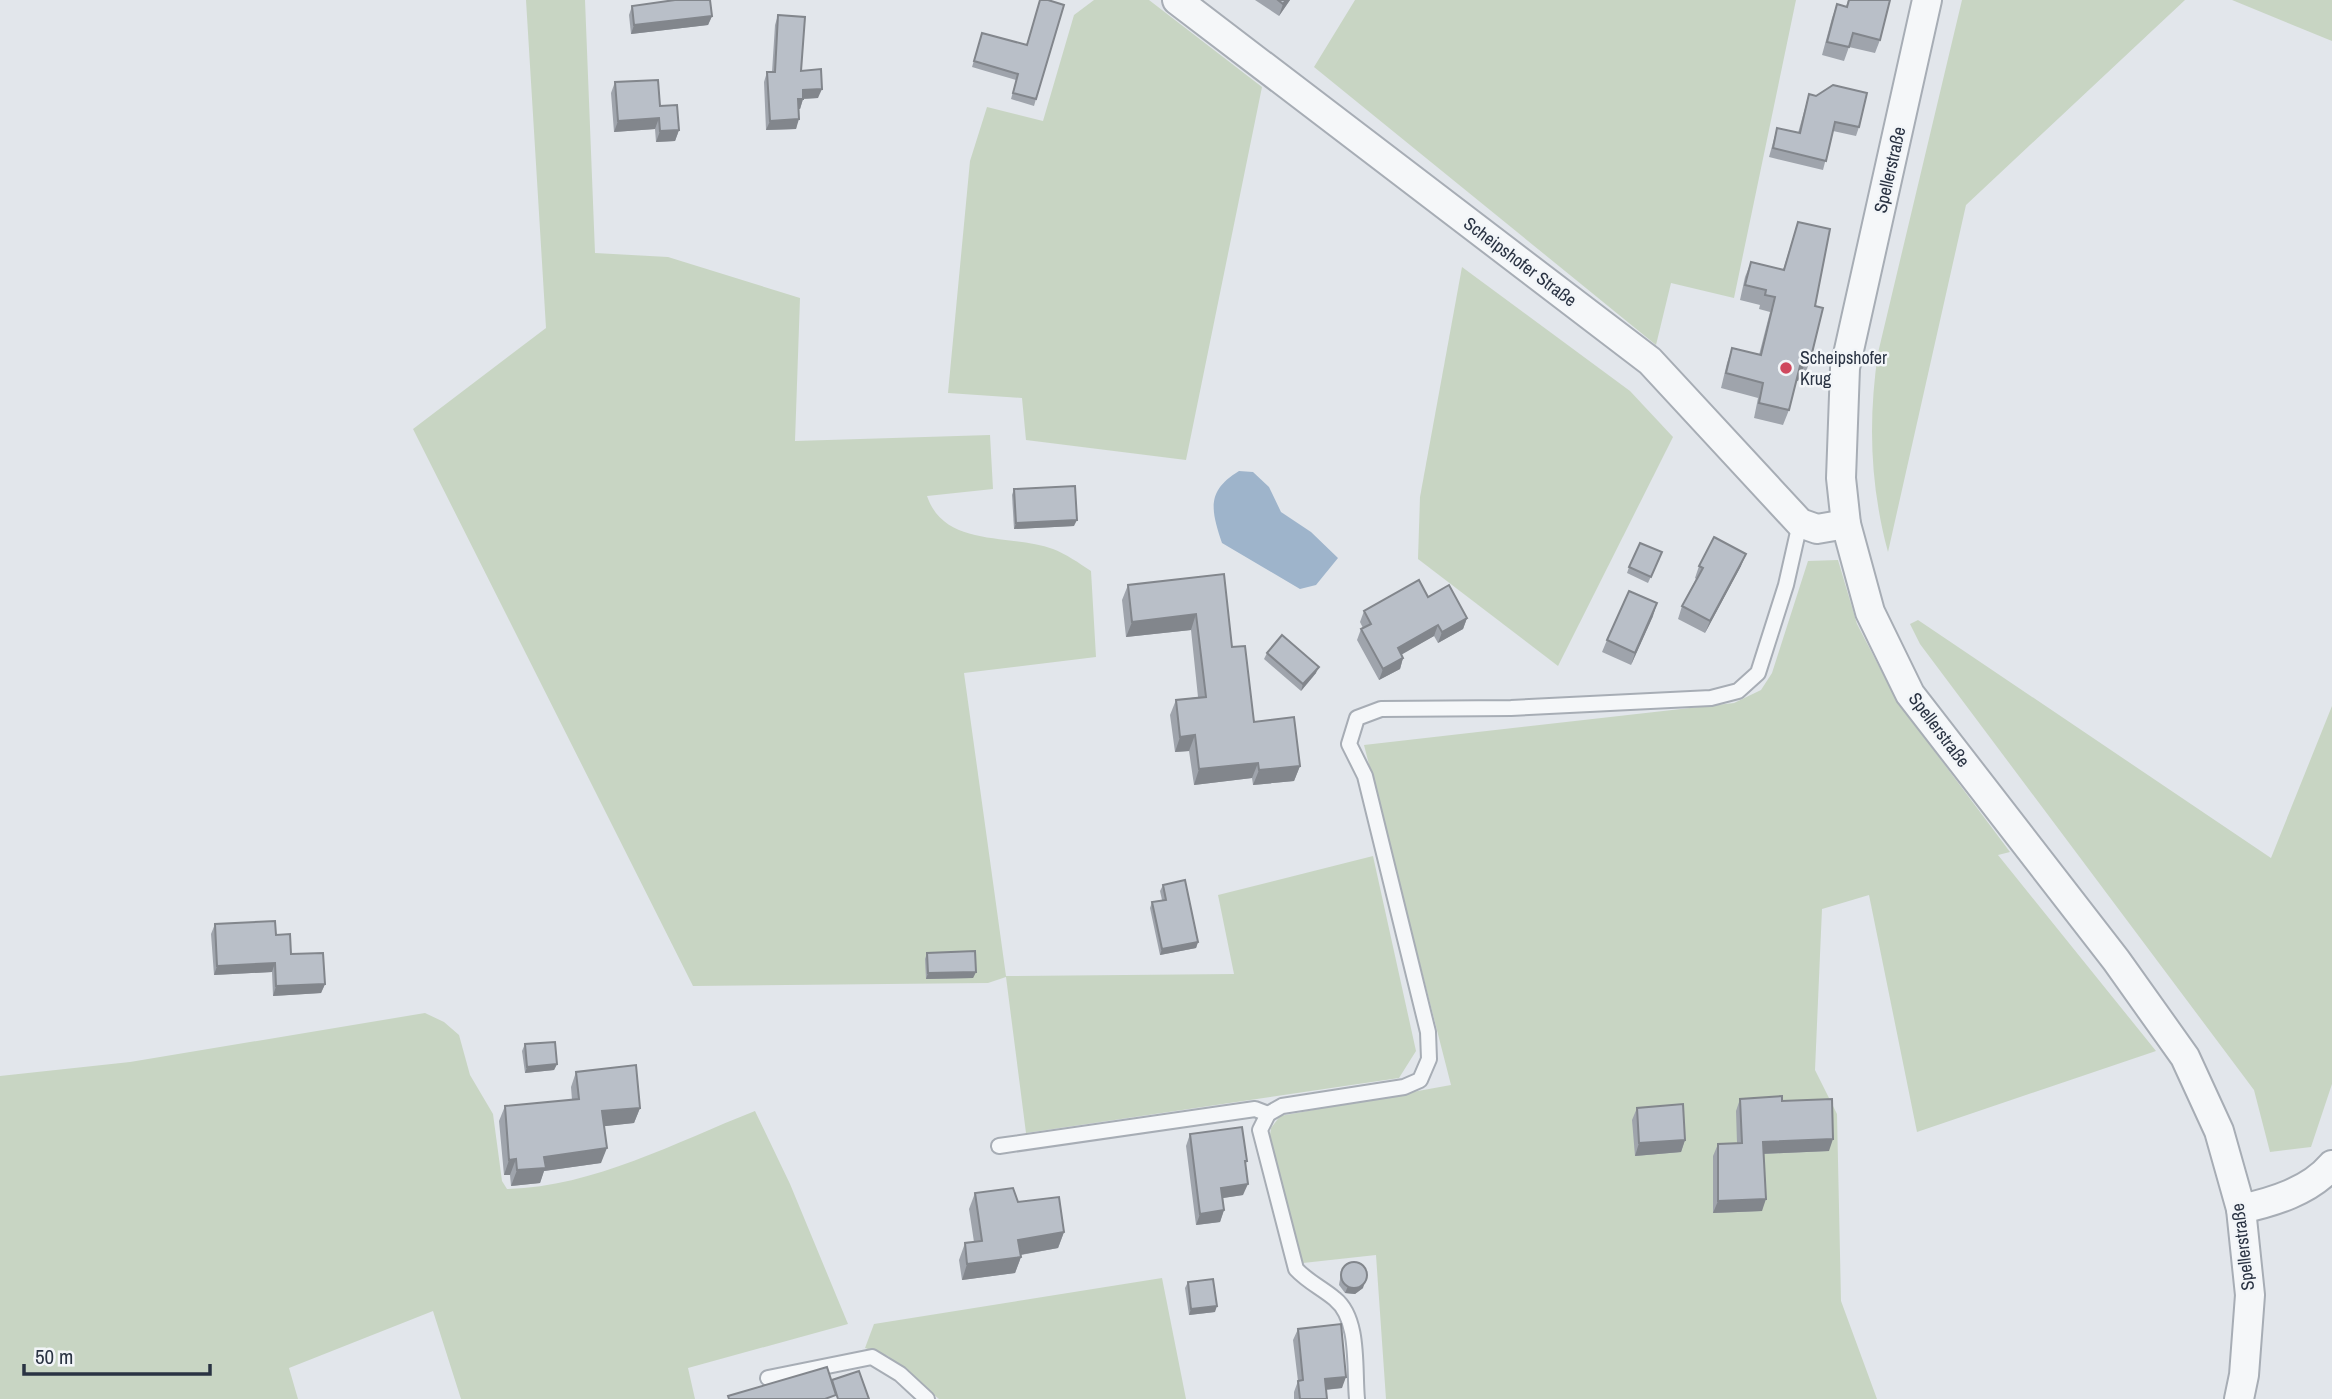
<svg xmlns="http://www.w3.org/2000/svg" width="2332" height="1399" viewBox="0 0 2332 1399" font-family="'Archivo Narrow',sans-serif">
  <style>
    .green { fill: #c8d5c3 }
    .water { fill: #9eb4cb }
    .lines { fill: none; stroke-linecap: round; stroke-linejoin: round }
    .lane-casing { stroke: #a7adb5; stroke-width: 18 }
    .street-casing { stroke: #a7adb5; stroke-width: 32 }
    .lane { stroke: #f5f7f9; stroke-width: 14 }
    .street { stroke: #f5f7f9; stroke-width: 28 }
    .wall { fill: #9fa4ac }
    .shaded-wall { fill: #82868c }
    .building { fill: #b9bfc8; stroke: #82868c; stroke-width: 2 }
    .poi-dot { fill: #cf485e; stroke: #f2f5f8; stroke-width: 2.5 }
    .labels { text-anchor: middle; stroke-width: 5; stroke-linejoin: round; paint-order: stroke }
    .street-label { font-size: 18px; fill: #2a3343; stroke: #f2f5f8 }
    .poi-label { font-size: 18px; fill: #2a3343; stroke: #f2f5f8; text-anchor: start }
  </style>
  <rect width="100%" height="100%" fill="#e2e6eb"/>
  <g class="green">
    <path d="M526 0H585L595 253 668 257 800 298 795 441 990 435 993 489 927 496C945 549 1011 533 1053 549 1066 554 1079 563 1091 571L1096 657 964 673 1006 976 1234 974 1218 895 1373 856 1416 1051 1399 1078 1026 1133 1006 977 988 983 693 986 413 429 546 328Z"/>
    <path d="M1094 0H1149L1262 87 1186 460 1026 440 1022 398 948 393 970 161 987 107 1043 121 1074 15Z"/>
    <path d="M1355 0H1796L1734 298 1671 283 1656 345 1314 67Z"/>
    <path d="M1962 0H2185L1966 205 1888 552C1870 485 1868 421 1878 353Z"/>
    <path d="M2232 0H2332V41Z"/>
    <path d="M1462 267 1630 391 1673 437 1558 666 1418 559 1420 497Z"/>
    <path d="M1838 560 1857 624 1897 701 2010 852 1998 855 2156 1051 1917 1132 1869 895 1822 909 1815 1070 1837 1114 1841 1301 1877 1399H1386L1376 1255 1303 1263 1269 1142 1271 1128 1280 1116 1451 1085 1364 745 1734 703 1761 690 1772 673 1808 561Z"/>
    <path d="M1918 620 2271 858 2332 706V1084L2311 1147 2270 1152 2254 1090 1920 644 1910 624Z"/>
    <path d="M425 1013 444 1022 459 1035 470 1075 493 1114 502 1181 507 1189C593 1187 676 1142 755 1111L790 1184 848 1324 688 1368 695 1399H461L433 1311 289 1368 298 1399H0V1076L130 1062Z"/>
    <path d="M1162 1278 1186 1399H939L888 1356 865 1348 874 1324Z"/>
  </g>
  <path class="water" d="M1239 471 1253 472 1269 487 1281 512 1311 532 1338 558 1316 585 1300 589 1222 543C1211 510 1206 491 1239 471Z"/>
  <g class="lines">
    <defs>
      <g id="lane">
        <path d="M999 1146 1255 1109 1268 1114"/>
        <path d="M768 1378 872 1357 900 1374 927 1399"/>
        <path d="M1357 1399C1354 1369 1360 1319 1335 1299 1322 1288 1308 1282 1296 1269L1260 1130 1268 1114 1282 1106 1404 1087 1420 1080 1429 1059 1428 1032 1365 776 1349 744 1357 718 1381 709 1511 708 1711 698 1738 691 1758 673 1786 585 1800 523"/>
      </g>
      <g id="street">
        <path d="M1177 0 1650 361 1800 523 1817 529 1846 524"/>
        <path d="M1927 0 1845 368 1841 478 1846 524 1870 612 1910 694 2116 960 2185 1057 2219 1131 2241 1209 2250 1295 2244 1375 2239 1399"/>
        <path d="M2241 1209C2273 1202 2310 1191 2332 1165"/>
      </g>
    </defs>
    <use href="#lane" class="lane-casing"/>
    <use href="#street" class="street-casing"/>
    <use href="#lane" class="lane"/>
    <use href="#street" class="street"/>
  </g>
  <g class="wall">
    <path d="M1255 0H1290L1279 16Z"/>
    <path d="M1848 0H1890L1880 40 1875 53 1849 47 1844 61 1822 55 1832 18 1837 4 1846 7Z"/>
    <path d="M632 6 712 16 708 25 631 34 629 15Z"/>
    <path d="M778 15 801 71 818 98 803 99 800 109H799L796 129 766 130 764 82 767 72H772L775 25Z"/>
    <path d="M982 33 1026 45 1036 99 1034 106 1011 99 1016 80 972 67Z"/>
    <path d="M615 82 660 106 679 130 675 141 656 142 655 129 614 132 611 93Z"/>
    <path d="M1809 94 1859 127 1856 136 1833 131 1823 170 1769 157 1777 128 1798 133Z"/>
    <path d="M1798 222 1815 306 1811 357 1806 372 1802 371 1798 381H1796L1789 410 1783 425 1754 418 1758 398 1721 388 1727 363 1732 348 1759 355 1770 312 1759 309 1760 305 1740 300 1745 277 1751 262 1783 270Z"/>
    <path d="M1014 489 1074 526 1014 529 1012 495Z"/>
    <path d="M1659 559 1648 583 1627 573 1629 567Z"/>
    <path d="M1699 566H1741L1705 633 1678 619 1682 606 1696 579 1695 578Z"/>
    <path d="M1224 574 1232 647 1254 722 1300 766 1294 781 1253 785 1252 778 1194 785 1189 751 1175 752 1170 715 1176 700 1198 697 1191 630 1126 637 1122 600 1128 585Z"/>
    <path d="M1428 597 1467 618 1463 629 1438 643 1434 636 1401 654 1403 658 1400 669 1379 680 1357 640 1361 629 1363 628 1360 622 1364 611Z"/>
    <path d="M1653 616 1631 665 1602 652 1607 640Z"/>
    <path d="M1267 653 1316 673 1301 691 1264 659Z"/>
    <path d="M1163 885 1198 942 1196 948 1160 955 1150 908 1152 902 1162 900 1160 891Z"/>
    <path d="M215 924 276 935 291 954 325 984 321 993 273 996 272 972 214 975 211 934Z"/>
    <path d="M927 953 976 972 973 978 926 979 925 959Z"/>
    <path d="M525 1044 557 1064 554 1070 525 1073 522 1051Z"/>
    <path d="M576 1072 640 1108 634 1123 604 1126 601 1163 544 1171 540 1183 511 1186 510 1175H504L499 1121 505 1106 572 1100 571 1087Z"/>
    <path d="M1740 1099 1782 1101 1829 1151 1764 1154 1762 1211 1713 1213V1156L1718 1144 1737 1143 1736 1111Z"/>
    <path d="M1637 1108 1685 1140 1681 1152 1635 1156 1632 1120Z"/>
    <path d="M1190 1134 1247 1161 1245 1166 1243 1195 1222 1198 1224 1210 1220 1222 1196 1225 1186 1146Z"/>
    <path d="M975 1193 1018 1202 1064 1232 1058 1248 1021 1255V1257L1015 1273 962 1280 959 1260 965 1243 974 1242 969 1209Z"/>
    <path d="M1342 1268 1363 1288 1355 1294 1345 1293 1339 1285Z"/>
    <path d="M1188 1282 1215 1312 1189 1315 1185 1288Z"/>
    <path d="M1298 1329 1342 1388 1326 1390 1327 1399H1294V1392L1298 1381 1293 1340Z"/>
  </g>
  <g class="shaded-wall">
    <path d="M1286 0H1290L1279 16 1283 4Z"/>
    <path d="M712 16 708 25 631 34 634 25Z"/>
    <path d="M822 89 818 98 799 99 803 90Z"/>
    <path d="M798 99H803L800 109H794Z"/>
    <path d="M659 118 655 129 614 132 618 121Z"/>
    <path d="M799 119 796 129 766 130 770 121Z"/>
    <path d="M679 130 675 141 656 142 660 131Z"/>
    <path d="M1800 366H1804L1798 381 1795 380Z"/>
    <path d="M1077 520 1074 526 1014 529 1016 523Z"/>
    <path d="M1746 554 1741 566 1705 633 1710 621Z"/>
    <path d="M1657 603 1653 616 1631 665 1635 653Z"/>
    <path d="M1196 614 1191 630 1126 637 1132 622Z"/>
    <path d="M1467 618 1463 629 1438 643 1442 632Z"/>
    <path d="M1438 625 1434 636 1394 659 1398 648Z"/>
    <path d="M1403 658 1400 669 1379 680 1383 669Z"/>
    <path d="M1319 667 1316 673 1301 691 1303 684Z"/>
    <path d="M1195 735 1189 751 1175 752 1180 737Z"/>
    <path d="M1258 763 1252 778 1194 785 1199 769Z"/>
    <path d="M1300 766 1294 781 1253 785 1259 770Z"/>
    <path d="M1198 942 1196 948 1160 955 1162 949Z"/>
    <path d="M275 963 272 972 214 975 217 966Z"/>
    <path d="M976 972 973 978 926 979 928 973Z"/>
    <path d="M325 984 321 993 273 996 276 986Z"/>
    <path d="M557 1064 554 1070 525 1073 527 1067Z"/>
    <path d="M640 1108 634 1123 597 1127 602 1111Z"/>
    <path d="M1833 1139 1829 1151 1759 1154 1763 1142Z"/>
    <path d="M1685 1140 1681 1152 1635 1156 1639 1143Z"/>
    <path d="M607 1148 601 1163 544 1171 540 1183 511 1186 517 1170 544 1157Z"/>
    <path d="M516 1159 510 1175H504L509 1160Z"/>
    <path d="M1248 1184 1243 1195 1217 1199 1221 1188Z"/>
    <path d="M1766 1199 1762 1211 1713 1213 1718 1201Z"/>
    <path d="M1224 1210 1220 1222 1196 1225 1200 1214Z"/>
    <path d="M1064 1232 1058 1248 1013 1256 1018 1240Z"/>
    <path d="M1021 1257 1015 1273 962 1280 967 1264Z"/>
    <path d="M1365 1282 1363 1288 1355 1294 1345 1293 1348 1286Z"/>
    <path d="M1217 1306 1215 1312 1189 1315 1191 1309Z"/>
    <path d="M1346 1377 1342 1388 1321 1390 1325 1379Z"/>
  </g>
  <g class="building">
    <path d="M675 0H710L712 16 634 25 632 6Z"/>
    <path d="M1040 0H1048L1064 5 1036 99 1013 93 1018 74 974 61 982 33 1027 45Z"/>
    <path d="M1278 0H1286L1283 4Z"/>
    <path d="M1849 0H1890L1880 40 1853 33 1849 47 1827 42 1837 4 1847 7Z"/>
    <path d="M778 15 805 17 801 71 821 69 822 89 803 90V99H798L799 119 770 121 767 72H775Z"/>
    <path d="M658 80 660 106 677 105 679 130 660 131 659 118 618 121 615 82Z"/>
    <path d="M1833 85 1867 93 1859 127 1835 122 1826 161 1773 148 1777 128 1800 133 1809 94 1816 96Z"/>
    <path d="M1798 222 1830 229 1815 306 1823 308 1811 357 1806 356 1804 366H1800L1789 410 1759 403 1763 383 1726 373 1732 348 1761 355 1775 297 1765 295 1766 290 1745 285 1751 262 1784 270Z"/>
    <path d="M1075 486 1077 520 1016 523 1014 489Z"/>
    <path d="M1714 537 1746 554 1710 621 1682 606 1703 568 1699 566Z"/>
    <path d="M1640 543 1662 552 1651 577 1629 567Z"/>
    <path d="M1224 574 1232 647 1245 646 1254 722 1294 717 1300 766 1259 770 1258 763 1199 769 1195 735 1180 737 1176 700 1206 697 1196 614 1132 622 1128 585Z"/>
    <path d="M1419 580 1428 597 1449 585 1467 618 1442 632 1438 625 1398 648 1403 658 1383 669 1361 629 1371 624 1364 611Z"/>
    <path d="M1629 591 1657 603 1635 653 1607 640Z"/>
    <path d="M1282 635 1319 667 1303 684 1267 653Z"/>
    <path d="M1185 880 1198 942 1162 949 1152 902 1166 900 1163 885Z"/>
    <path d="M275 921 276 935 290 934 291 954 323 953 325 984 276 986 275 963 217 966 215 924Z"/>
    <path d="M975 951 976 972 928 973 927 953Z"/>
    <path d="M555 1042 557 1064 527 1067 525 1044Z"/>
    <path d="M636 1065 640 1108 602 1111 607 1148 544 1157 546 1168 517 1170 516 1159 509 1160 505 1106 579 1099 576 1072Z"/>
    <path d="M1782 1096V1101L1832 1099 1833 1139 1763 1142 1766 1199 1718 1201V1144L1742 1143 1740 1099Z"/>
    <path d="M1683 1104 1685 1140 1639 1143 1637 1108Z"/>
    <path d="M1242 1127 1247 1161H1245L1248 1184 1221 1188 1224 1210 1200 1214 1190 1134Z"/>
    <path d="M1013 1188 1018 1202 1059 1197 1064 1232 1018 1240 1021 1257 967 1264 965 1243 982 1241 975 1193Z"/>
    <circle cx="1354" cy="1275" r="13"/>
    <path d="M1213 1279 1217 1306 1191 1309 1188 1282Z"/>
    <path d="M1341 1324 1346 1377 1325 1379 1327 1399H1300L1298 1381 1303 1380 1298 1329Z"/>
    <path d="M827 1367 836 1395 825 1399H729L728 1396Z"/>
    <path d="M859 1371 869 1399H838L832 1380Z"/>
  </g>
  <circle class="poi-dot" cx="1786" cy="368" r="7"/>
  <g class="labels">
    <g class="street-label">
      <text transform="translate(1890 170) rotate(-77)" y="6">Spellerstraße</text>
      <text transform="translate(1520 262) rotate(37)" y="6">Scheipshofer Straße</text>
      <text transform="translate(1939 730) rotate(53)" y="6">Spellerstraße</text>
      <text transform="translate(2243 1247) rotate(-97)" y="6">Spellerstraße</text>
    </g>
    <g class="poi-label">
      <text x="1800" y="364">Scheipshofer<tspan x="1800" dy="21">Krug</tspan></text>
    </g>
  </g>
  <path d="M24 1364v10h186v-10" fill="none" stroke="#2a3343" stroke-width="3.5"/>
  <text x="35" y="1364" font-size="21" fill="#2a3343" stroke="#f2f5f8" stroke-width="5" paint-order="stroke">50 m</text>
</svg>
